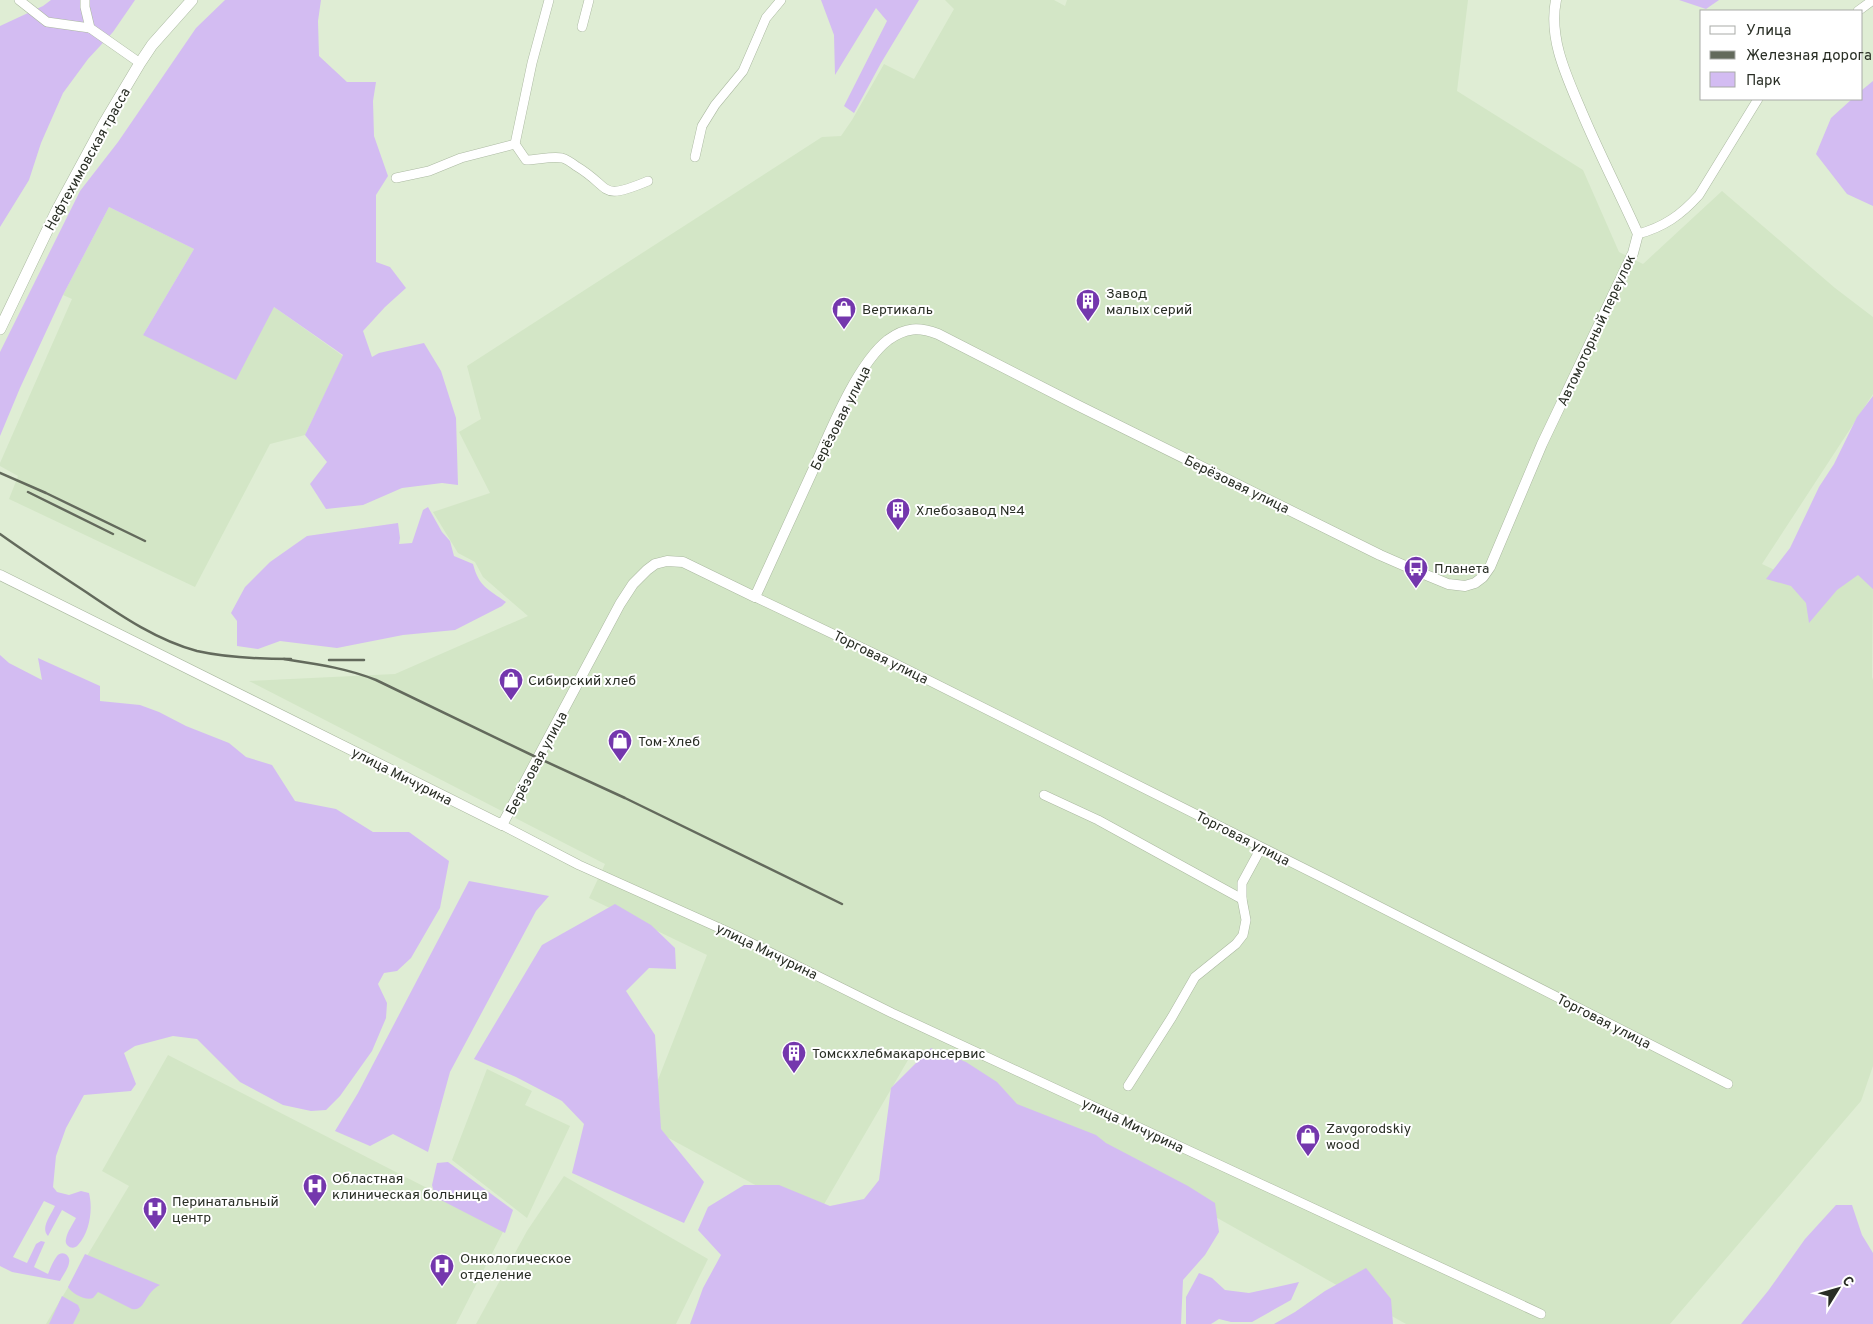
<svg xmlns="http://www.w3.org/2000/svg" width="1873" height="1324" viewBox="0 0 1873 1324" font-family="Overpass,sans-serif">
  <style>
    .built { fill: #d3e6c6 }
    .green { fill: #d3bcf2 }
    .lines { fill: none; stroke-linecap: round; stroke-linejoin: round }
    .minor-casing { stroke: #abb9a1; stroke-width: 10 }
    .tertiary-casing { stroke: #abb9a1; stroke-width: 11 }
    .secondary-casing { stroke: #abb9a1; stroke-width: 12 }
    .minor { stroke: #fff; stroke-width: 9 }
    .tertiary { stroke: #fff; stroke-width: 10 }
    .secondary { stroke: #fff; stroke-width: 11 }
    .rail { stroke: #636a5c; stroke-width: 2.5 }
    .labels { text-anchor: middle; stroke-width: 4; stroke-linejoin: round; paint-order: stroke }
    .street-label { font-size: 14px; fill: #292e25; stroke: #fff }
    .poi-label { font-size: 14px; fill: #292e25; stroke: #fff; text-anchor: start }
  </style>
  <rect width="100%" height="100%" fill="#dfedd4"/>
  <g class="built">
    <path d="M945 0H1054L1065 6 1067 0H1468L1457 91 1583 170 1619 252 1643 264 1722 191 1835 288 1873 317V394L1762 564 1829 596 1862 567 1873 581 1872 677 1873 680V1066L1861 1101 1670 1324H1406L915 1048 816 1218 641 1123 707 955 589 898 605 864 249 681 395 674 528 616 483 577 475 562 458 553 433 512 490 493 459 432 481 419 467 366 822 137 841 136 852 120 884 64 914 79 954 9Z"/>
    <path d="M109 207 194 249 143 335 274 307 343 356 305 435 270 444 195 587 9 499 18 476 0 466V463L72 299 63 295Z"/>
    <path d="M168 1055 505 1228 456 1324H46L129 1186 102 1171Z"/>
    <path d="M487 1069 532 1091 525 1105 570 1126 527 1218 452 1160Z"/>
    <path d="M564 1176 708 1259 676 1324H476L527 1231Z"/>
  </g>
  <g class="green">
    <path d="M51 0H135L113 32 88 59 63 93 41 143 29 180 0 227V26L43 6Z"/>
    <path d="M225 0H321L318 21 319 56 347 82H376L373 101 374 136 388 176 376 195V262L390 267 406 288 385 307 363 331 372 357 379 353 424 343 441 371 456 418 458 485 442 483 402 488 363 505 326 509 310 484 327 462 305 435 343 355 274 307 236 380 143 335 194 249 109 207 63 295 20 388 0 436V352L80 191 118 142 196 28Z"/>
    <path d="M821 0H919L881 63 854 113 844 106 887 21 876 8 835 75 834 35Z"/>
    <path d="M1679 0H1719L1706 9Z"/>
    <path d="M1873 81V206L1847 194 1816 154 1831 118 1852 99H1862V90Z"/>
    <path d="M1873 396V589L1858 575 1837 590 1809 623 1806 603 1791 586 1766 579 1790 548 1819 487 1834 464 1857 417Z"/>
    <path d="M428 507 442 532 450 541 454 556 473 564C479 587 488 589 506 602L502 606 455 630 403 635 337 648 280 641 258 649 237 646V621L231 613 245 587 270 562 307 536 398 523 400 538 399 544 412 543 423 510Z"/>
    <path d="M0 655 9 663 42 680 38 658 100 686V701L140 705 159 712 186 726 229 743 246 757 272 765 295 801 336 809 373 832H409L449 861 440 908 411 958 397 971 384 973 378 984 387 1003 386 1018 372 1051 340 1096 326 1110 311 1111 283 1105 240 1082 197 1039 173 1036 135 1046 124 1053 136 1084 131 1091 84 1095 66 1128 56 1156 53 1187 57 1192 69 1195 81 1191 89 1193C93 1209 90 1232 78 1245 73 1251 64 1246 66 1239 67 1232 73 1224 76 1218L62 1210 48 1236C40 1228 51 1215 55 1206L44 1201 13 1257 27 1263 36 1244 41 1241 45 1242 34 1267 48 1274C50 1269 53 1261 57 1256 62 1250 71 1255 69 1263 68 1269 63 1275 60 1281L12 1272 0 1266Z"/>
    <path d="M469 881 549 896 536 911 450 1072 428 1152 393 1134 370 1146 335 1131 358 1093Z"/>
    <path d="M615 904 651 925 675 948 676 969 649 968 626 991 655 1035 661 1129 704 1182 684 1223 572 1173 584 1124 562 1101 516 1077 474 1059 542 945Z"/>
    <path d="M931 1048 966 1062 997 1082 1017 1104 1096 1135 1106 1143 1188 1186 1215 1203 1219 1232 1205 1255 1183 1280 1181 1324H690L703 1288 721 1255 698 1230 708 1207 744 1185H779L830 1206 864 1199 879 1180 891 1088Z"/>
    <path d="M448 1162 513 1210 505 1233 435 1197 432 1185 437 1163Z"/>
    <path d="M1836 1205H1852L1862 1235 1873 1253V1324H1741L1768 1291 1805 1239Z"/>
    <path d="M85 1254 160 1285C145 1292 145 1312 132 1309L98 1292 93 1298C86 1301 72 1294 68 1287Z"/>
    <path d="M1366 1268 1391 1299 1393 1324H1274L1295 1312 1325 1291Z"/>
    <path d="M1199 1273 1212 1278 1225 1290 1249 1293 1299 1282 1291 1300 1252 1322H1231L1219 1319 1211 1324H1186V1297Z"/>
    <path d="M62 1296 78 1305 80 1310 73 1324H49Z"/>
  </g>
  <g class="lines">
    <defs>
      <g id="minor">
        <path d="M19 0 47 22 90 28"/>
        <path d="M85 0V7L90 28 140 63"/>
        <path d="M549 0 532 63 515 144 526 160C537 160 551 156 562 158 566 159 572 163 576 166 613 188 598 202 648 181"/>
        <path d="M1858 11 1873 0"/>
        <path d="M582 27 589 0"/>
        <path d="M695 157 702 126 715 105 743 71 766 18 781 0"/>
        <path d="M396 178 429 171 461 158 515 144"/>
        <path d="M1638 234C1664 227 1681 215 1699 195L1758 99"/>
        <path d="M755 597 894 663 1331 882 1728 1084"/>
        <path d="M1044 795 1098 820 1242 899"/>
        <path d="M502 825 579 865 735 935 892 1013 1541 1314"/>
        <path d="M1128 1086 1172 1017 1195 977 1236 944 1243 935 1246 920 1242 899V883L1261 848"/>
      </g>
      <path id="tertiary" d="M0 575 502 825 620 604 633 584 647 570 655 564 667 561 683 562 755 597C775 554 794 511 814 468 830 432 857 364 888 340 906 327 919 327 938 334L1077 405 1380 555 1419 572 1448 584 1465 586 1475 583 1483 577 1490 567 1542 444 1633 253 1638 234C1620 194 1600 155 1583 115 1568 79 1548 40 1556 0"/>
      <path id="secondary" d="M0 329 57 210 103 125 140 63 152 45 192 0"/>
    </defs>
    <use href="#minor" class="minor-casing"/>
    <use href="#tertiary" class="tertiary-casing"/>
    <use href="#secondary" class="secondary-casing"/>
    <use href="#minor" class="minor"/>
    <use href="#tertiary" class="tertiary"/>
    <use href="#secondary" class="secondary"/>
    <g class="rail">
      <path d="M0 473 46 493 145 541"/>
      <path d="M28 492 113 534"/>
      <path d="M0 534C28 554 57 573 86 592 120 615 156 640 197 651 228 658 259 659 291 659"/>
      <path d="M284 659C316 664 346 668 376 680L538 758 625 798 842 904"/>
      <path d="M329 660H364"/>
    </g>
  </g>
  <defs>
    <symbol id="building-pin" viewBox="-11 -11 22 30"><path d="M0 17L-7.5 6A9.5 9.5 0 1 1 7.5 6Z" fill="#7437ad" stroke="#fff"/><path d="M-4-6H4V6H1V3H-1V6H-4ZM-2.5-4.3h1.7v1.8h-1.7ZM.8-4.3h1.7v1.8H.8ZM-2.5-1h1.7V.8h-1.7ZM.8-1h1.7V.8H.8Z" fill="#fff"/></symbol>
    <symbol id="shop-pin" viewBox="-11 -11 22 30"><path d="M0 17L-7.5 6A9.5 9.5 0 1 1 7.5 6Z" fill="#7437ad" stroke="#fff"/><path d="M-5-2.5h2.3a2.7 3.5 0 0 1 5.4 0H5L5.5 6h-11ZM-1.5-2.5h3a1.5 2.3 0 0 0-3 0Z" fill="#fff"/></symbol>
    <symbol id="bus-pin" viewBox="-11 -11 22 30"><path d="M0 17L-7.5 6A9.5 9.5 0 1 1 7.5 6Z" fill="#7437ad" stroke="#fff"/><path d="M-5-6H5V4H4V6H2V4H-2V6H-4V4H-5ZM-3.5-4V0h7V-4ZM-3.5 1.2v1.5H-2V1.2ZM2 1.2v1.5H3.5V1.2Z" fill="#fff"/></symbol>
    <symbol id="hospital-pin" viewBox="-11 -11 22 30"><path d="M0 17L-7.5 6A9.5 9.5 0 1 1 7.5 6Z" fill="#7437ad" stroke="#fff"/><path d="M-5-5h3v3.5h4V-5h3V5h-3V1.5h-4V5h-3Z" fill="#fff"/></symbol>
  </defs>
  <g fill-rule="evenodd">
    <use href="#building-pin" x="1074" y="287" width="28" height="38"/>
    <use href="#shop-pin" x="830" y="295" width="28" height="38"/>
    <use href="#building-pin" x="884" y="496" width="28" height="38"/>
    <use href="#bus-pin" x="1402" y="554" width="28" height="38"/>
    <use href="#shop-pin" x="497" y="666" width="28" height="38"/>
    <use href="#shop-pin" x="606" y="727" width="28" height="38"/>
    <use href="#building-pin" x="780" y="1039" width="28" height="38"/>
    <use href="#shop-pin" x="1294" y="1122" width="28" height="38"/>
    <use href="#hospital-pin" x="301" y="1172" width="28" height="38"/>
    <use href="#hospital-pin" x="141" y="1195" width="28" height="38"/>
    <use href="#hospital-pin" x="428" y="1252" width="28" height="38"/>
  </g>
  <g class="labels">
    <g class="street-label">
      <text transform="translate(87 159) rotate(-61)" y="5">Нефтехимовская трасса</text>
      <text transform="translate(1596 330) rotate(-65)" y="5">Автомоторный переулок</text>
      <text transform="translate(840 418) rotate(-63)" y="5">Берёзовая улица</text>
      <text transform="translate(1237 484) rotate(26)" y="5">Берёзовая улица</text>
      <text transform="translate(881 657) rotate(26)" y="5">Торговая улица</text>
      <text transform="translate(536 763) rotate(-62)" y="5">Берёзовая улица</text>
      <text transform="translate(402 776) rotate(27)" y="5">улица Мичурина</text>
      <text transform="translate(1243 838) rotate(27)" y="5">Торговая улица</text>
      <text transform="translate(767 951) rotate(26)" y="5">улица Мичурина</text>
      <text transform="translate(1604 1021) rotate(27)" y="5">Торговая улица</text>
      <text transform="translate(1133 1125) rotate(25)" y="5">улица Мичурина</text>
    </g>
    <g class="poi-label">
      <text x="1106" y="298">Завод<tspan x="1106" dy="16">малых серий</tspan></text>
      <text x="862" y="314">Вертикаль</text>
      <text x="916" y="515">Хлебозавод №4</text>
      <text x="1434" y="573">Планета</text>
      <text x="528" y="685">Сибирский хлеб</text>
      <text x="638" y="746">Том-Хлеб</text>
      <text x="812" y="1058">Томскхлебмакаронсервис</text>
      <text x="1326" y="1133">Zavgorodskiy<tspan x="1326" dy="16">wood</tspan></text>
      <text x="332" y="1183">Областная<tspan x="332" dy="16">клиническая больница</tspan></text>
      <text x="172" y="1206">Перинатальный<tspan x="172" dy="16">центр</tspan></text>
      <text x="460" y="1263">Онкологическое<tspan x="460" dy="16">отделение</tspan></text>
    </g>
  </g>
  <rect x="1700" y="10" width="162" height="90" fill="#ffffff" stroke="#a9aba8"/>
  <rect x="1710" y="26" width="25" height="8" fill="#ffffff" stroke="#a9aba8"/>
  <text x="1746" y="35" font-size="15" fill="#292e25">Улица</text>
  <rect x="1710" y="51" width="25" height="8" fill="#636a5c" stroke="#a9aba8"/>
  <text x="1746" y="60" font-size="15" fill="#292e25">Железная дорога</text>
  <rect x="1710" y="72" width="25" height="15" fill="#d3bcf2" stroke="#a9aba8"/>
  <text x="1746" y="85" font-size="15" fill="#292e25">Парк</text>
  <g transform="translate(1838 1289) rotate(53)" stroke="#ffffff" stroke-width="4" paint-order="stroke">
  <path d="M0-4L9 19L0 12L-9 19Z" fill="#292e25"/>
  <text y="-8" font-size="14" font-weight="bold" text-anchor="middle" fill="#292e25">С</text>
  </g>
</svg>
